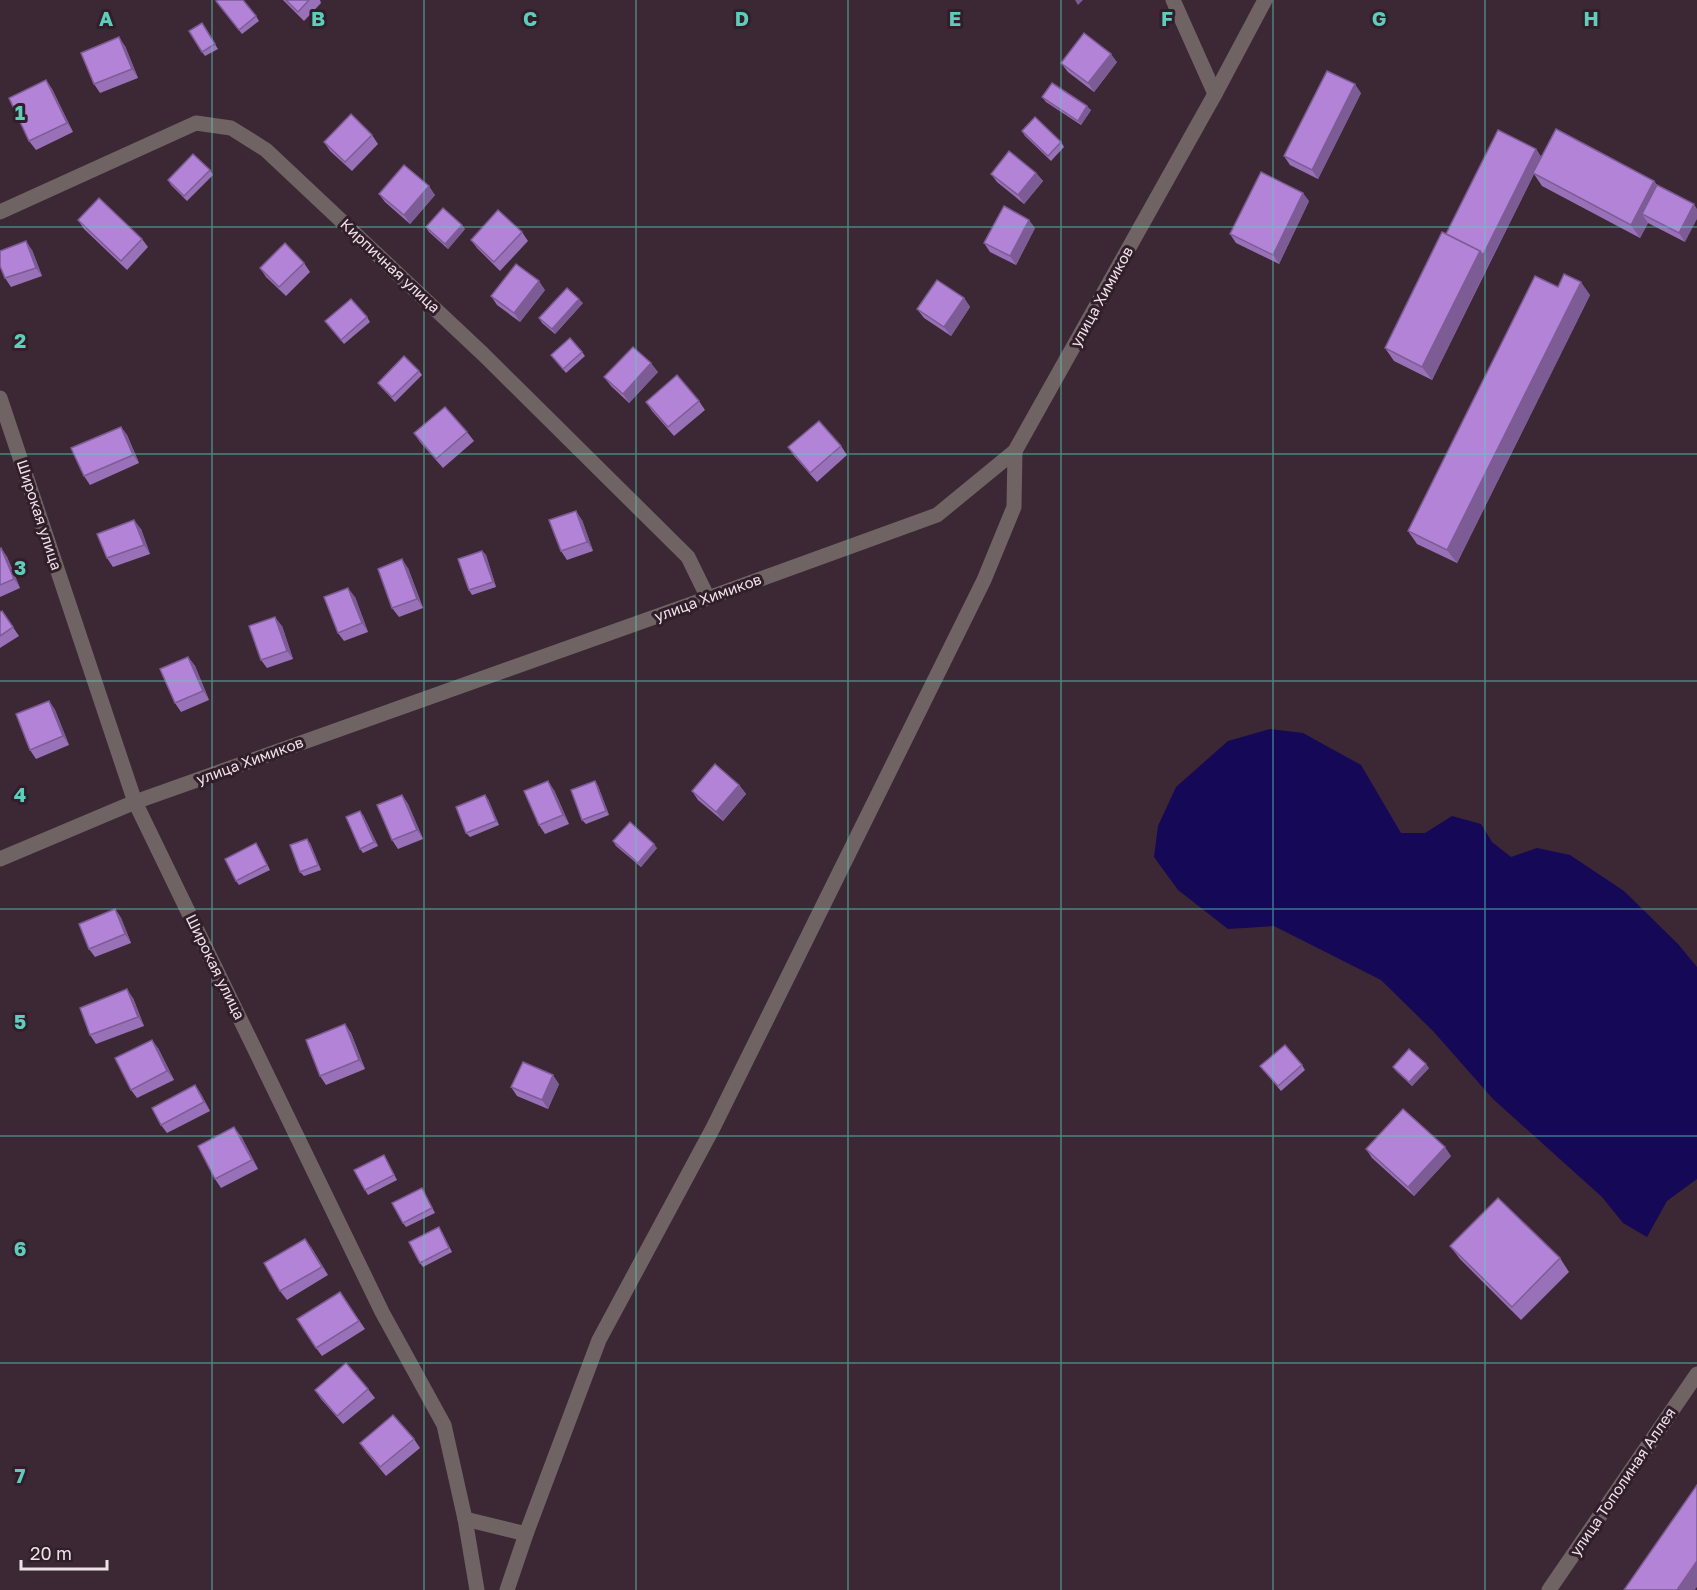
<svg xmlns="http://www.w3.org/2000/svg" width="1697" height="1590" viewBox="0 0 1697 1590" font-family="'Golos Text',sans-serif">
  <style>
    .water { fill: #150856 }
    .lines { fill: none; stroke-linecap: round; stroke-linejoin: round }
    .lane { stroke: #706364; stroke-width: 15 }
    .street { stroke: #706364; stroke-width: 15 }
    .wall { fill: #9971b8 }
    .shaded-wall { fill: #7d5c96 }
    .building { fill: #b283d6; stroke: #7d5c96; stroke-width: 1.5 }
    .grid { fill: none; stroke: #5ccebb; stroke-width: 1.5; stroke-opacity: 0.55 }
    .labels { text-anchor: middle; stroke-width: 6; stroke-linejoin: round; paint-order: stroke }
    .street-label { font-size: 15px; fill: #eee1e8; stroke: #311e2a }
    .grid-label { font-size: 20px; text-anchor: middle; font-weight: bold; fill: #5ccebb; stroke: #311e2a; stroke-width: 6; stroke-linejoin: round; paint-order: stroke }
  </style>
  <rect width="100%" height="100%" fill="#3b2834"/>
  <path class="water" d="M1270 729 1303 733 1361 765 1401 833H1425L1452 816 1481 824 1492 842 1511 857 1537 848 1570 855 1624 891 1678 944 1697 967V1179L1667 1201 1647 1237 1623 1223 1602 1197 1493 1099 1433 1031 1381 980 1274 926 1228 929 1178 890 1154 857 1158 826 1176 787 1228 741Z"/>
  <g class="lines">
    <path class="lane" d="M1549 1590 1697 1374"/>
    <g class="street">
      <path d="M1173 0 1215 94"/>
      <path d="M0 212 196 123 231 128 266 150 483 354 688 557 708 598"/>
      <path d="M0 398 135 802 382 1312 444 1425 465 1519 477 1590"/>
      <path d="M0 859 135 802 708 598 937 515 1015 451 1215 94 1265 0"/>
      <path d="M465 1519 526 1534 599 1340 713 1128 984 580 1014 507 1015 451"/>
      <path d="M507 1590 526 1534"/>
    </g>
  </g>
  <g class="wall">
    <path d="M283 0H320L321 3 304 21Z"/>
    <path d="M216 1 256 16 259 21 242 34Z"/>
    <path d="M205 28 218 49 205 56 202 52Z"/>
    <path d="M125 46 138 78 100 93 94 84Z"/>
    <path d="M1117 62 1094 92 1068 72 1061 63Z"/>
    <path d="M46 80 52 89 73 132 36 150 29 141Z"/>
    <path d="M1361 93 1318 179 1290 165 1284 156Z"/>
    <path d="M1042 97 1091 110 1081 125 1046 102Z"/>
    <path d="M1022 131 1061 142 1064 147 1051 161 1025 136Z"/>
    <path d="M372 135 378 144 352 171 330 151 324 142Z"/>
    <path d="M1536 149 1541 157 1654 181 1657 185 1685 242 1648 223 1640 238 1542 186 1534 174 1432 380 1394 361 1385 348 1446 234Z"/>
    <path d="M210 170 213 175 187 201 171 185 168 180Z"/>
    <path d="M1036 173 1043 181 1024 204 997 182 991 174Z"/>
    <path d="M379 194 435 195 410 224 385 202Z"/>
    <path d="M1309 201 1279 264 1236 243 1230 234Z"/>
    <path d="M78 220 142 239 148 247 127 270 84 229Z"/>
    <path d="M426 227 465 229 448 249 429 232Z"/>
    <path d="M1035 228 1016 265 990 252 984 243Z"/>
    <path d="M522 232 528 241 500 271 477 248 471 240Z"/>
    <path d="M32 250 42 276 11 287 5 278Z"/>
    <path d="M304 263 310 272 286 296 266 277 260 268Z"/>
    <path d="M1558 287 1590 295 1457 563 1417 544 1408 531Z"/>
    <path d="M545 290 520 322 497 305 491 296Z"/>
    <path d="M964 298 970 307 951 336 924 318 917 309Z"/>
    <path d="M583 303 555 334 542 323 539 318Z"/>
    <path d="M367 317 370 322 344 344 325 321Z"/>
    <path d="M582 352 585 356 566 373 551 355Z"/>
    <path d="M419 371 422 375 395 402 381 387 378 383Z"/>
    <path d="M658 372 629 403 611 386 604 377Z"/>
    <path d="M699 401 705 410 674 436 652 411 646 402Z"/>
    <path d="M121 427 127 435 139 463 90 485 84 476Z"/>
    <path d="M467 432 474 441 443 468 420 442 414 433Z"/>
    <path d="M841 446 847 455 817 482 794 456 788 447Z"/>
    <path d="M582 520 593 551 567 560 561 551Z"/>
    <path d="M141 529 150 554 113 567 107 558Z"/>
    <path d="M1 548 7 557 20 588 0 597V549Z"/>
    <path d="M482 551 486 555 496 587 472 595 469 590Z"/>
    <path d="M408 568 423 608 399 617 392 608Z"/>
    <path d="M355 597 368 632 344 641 338 633Z"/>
    <path d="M2 611 19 636 0 648V612Z"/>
    <path d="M282 626 293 659 267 668 261 660Z"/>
    <path d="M188 657 195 666 209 700 181 712 175 703Z"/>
    <path d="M49 701 55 710 69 745 36 759 30 750Z"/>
    <path d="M595 781 598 786 609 815 586 824 582 820Z"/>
    <path d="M739 785 746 794 723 821 698 800 692 791Z"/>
    <path d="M554 790 569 824 545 834 539 825Z"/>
    <path d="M402 795 408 804 423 839 398 849 392 840Z"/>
    <path d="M488 799 499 825 470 837 466 833Z"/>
    <path d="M363 815 378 846 363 853 360 849Z"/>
    <path d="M613 841 657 848 641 867 616 846Z"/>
    <path d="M310 843 321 870 304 876 300 872Z"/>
    <path d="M259 848 270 870 239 885 236 881Z"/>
    <path d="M115 909 121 918 131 943 95 957 89 949Z"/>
    <path d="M133 998 144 1026 96 1044 90 1035Z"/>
    <path d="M345 1024 351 1033 365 1069 326 1085 320 1076Z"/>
    <path d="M158 1048 174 1080 137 1098 131 1090Z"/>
    <path d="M1302 1065 1305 1070 1281 1091 1260 1066Z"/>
    <path d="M1393 1067 1429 1068 1412 1086 1396 1071Z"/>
    <path d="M559 1084 548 1109 517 1096 511 1087Z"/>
    <path d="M195 1085 201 1094 210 1111 167 1133 161 1125Z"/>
    <path d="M241 1136 258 1169 221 1188 215 1179Z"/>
    <path d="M1366 1149 1451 1156 1414 1196 1372 1158Z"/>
    <path d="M384 1155 397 1180 368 1195 365 1190Z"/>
    <path d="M422 1188 435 1213 406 1227 403 1223Z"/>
    <path d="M442 1232 452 1252 423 1267 420 1263Z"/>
    <path d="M1450 1246 1560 1258 1569 1272 1521 1320 1460 1259Z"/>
    <path d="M311 1247 328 1275 287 1300 280 1291Z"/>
    <path d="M346 1301 365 1329 322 1356 316 1348Z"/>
    <path d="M368 1389 375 1398 343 1424 321 1399 315 1390Z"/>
    <path d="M414 1439 420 1448 386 1476 366 1452 360 1443Z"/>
  </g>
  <g class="shaded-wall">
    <path d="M1075 0H1083L1078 5Z"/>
    <path d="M119 37 125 46 138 78 132 69Z"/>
    <path d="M1111 54 1117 62 1094 92 1088 83Z"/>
    <path d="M46 80 52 89 73 132 67 123Z"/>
    <path d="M1355 84 1361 93 1318 179 1312 170Z"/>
    <path d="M1087 106 1091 110 1081 125 1078 121Z"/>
    <path d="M1536 149 1542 158 1489 264 1483 255Z"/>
    <path d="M1036 173 1043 181 1024 204 1018 195Z"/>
    <path d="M1654 181 1664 194 1642 214 1648 223 1640 238 1631 225Z"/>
    <path d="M429 186 435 195 410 224 404 215Z"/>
    <path d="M1303 193 1309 201 1279 264 1273 255Z"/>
    <path d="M1694 204 1697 209V219L1685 242 1679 233Z"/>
    <path d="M1029 220 1035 228 1016 265 1010 256Z"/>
    <path d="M462 225 465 229 448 249 445 244Z"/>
    <path d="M26 241 32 250 42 276 36 268Z"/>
    <path d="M1480 251 1489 264 1432 380 1422 367Z"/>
    <path d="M539 281 545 290 520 322 514 313Z"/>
    <path d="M1581 282 1590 295 1457 563 1447 550Z"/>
    <path d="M964 298 970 307 951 336 944 327Z"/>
    <path d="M579 299 583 303 555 334 552 329Z"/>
    <path d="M651 363 658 372 629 403 623 394Z"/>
    <path d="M121 427 127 435 139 463 133 455Z"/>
    <path d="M576 511 582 520 593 551 587 542Z"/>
    <path d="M134 520 141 529 150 554 144 545Z"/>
    <path d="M1 548 7 557 20 588 14 579Z"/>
    <path d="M482 551 486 555 496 587 493 582Z"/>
    <path d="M402 559 408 568 423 608 417 599Z"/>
    <path d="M348 588 355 597 368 632 362 623Z"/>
    <path d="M275 617 282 626 293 659 287 651Z"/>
    <path d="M188 657 195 666 209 700 203 691Z"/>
    <path d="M49 701 55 710 69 745 63 736Z"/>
    <path d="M548 781 554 790 569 824 563 815Z"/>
    <path d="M595 781 598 786 609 815 606 811Z"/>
    <path d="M739 785 746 794 723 821 716 812Z"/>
    <path d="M402 795 408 804 423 839 417 830Z"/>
    <path d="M485 795 488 799 499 825 496 821Z"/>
    <path d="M360 811 363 815 378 846 374 842Z"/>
    <path d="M307 839 310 843 321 870 318 865Z"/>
    <path d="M654 844 657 848 641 867 638 863Z"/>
    <path d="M115 909 121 918 131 943 125 934Z"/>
    <path d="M127 989 133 998 144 1026 138 1017Z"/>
    <path d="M345 1024 351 1033 365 1069 359 1060Z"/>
    <path d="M152 1040 158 1048 174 1080 167 1071Z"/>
    <path d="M1426 1064 1429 1068 1412 1086 1409 1082Z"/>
    <path d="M553 1075 559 1084 548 1109 542 1100Z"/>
    <path d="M195 1085 201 1094 210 1111 204 1102Z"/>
    <path d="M234 1127 241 1136 258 1169 252 1160Z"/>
    <path d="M1445 1147 1451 1156 1414 1196 1408 1187Z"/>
    <path d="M305 1239 311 1247 328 1275 322 1267Z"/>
    <path d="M1697 1561V1587L1695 1590H1677Z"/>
  </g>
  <g class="building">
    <path d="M218 0H243L256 16 239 30 216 1Z"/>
    <path d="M286 0H309L298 12Z"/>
    <path d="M202 23 215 44 202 52 189 31Z"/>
    <path d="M1084 33 1111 54 1088 83 1061 63Z"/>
    <path d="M119 37 132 69 94 84 81 53Z"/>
    <path d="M1327 71 1355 84 1312 170 1284 156Z"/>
    <path d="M46 80 67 123 29 141 9 98Z"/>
    <path d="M1052 83 1087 106 1078 121 1042 97Z"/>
    <path d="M351 114 372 135 345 162 324 142Z"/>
    <path d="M1035 117 1061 142 1048 156 1022 131Z"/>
    <path d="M1556 129 1654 181 1631 225 1533 173Z"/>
    <path d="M1498 130 1536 149 1483 255 1480 251 1446 234Z"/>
    <path d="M1009 151 1036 173 1018 195 991 174Z"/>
    <path d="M193 154 210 170 184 196 168 180Z"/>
    <path d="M404 165 429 186 404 215 379 194Z"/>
    <path d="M1261 172 1303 193 1273 255 1230 234Z"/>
    <path d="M1657 185 1694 204 1679 233 1642 214Z"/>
    <path d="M99 198 142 239 121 261 78 220Z"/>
    <path d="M1004 206 1029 220 1010 256 984 243Z"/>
    <path d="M443 208 462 225 445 244 426 227Z"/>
    <path d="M498 210 522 232 494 262 471 240Z"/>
    <path d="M1442 232 1480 251 1422 367 1385 348Z"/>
    <path d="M26 241 36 268 5 278 0 266V251Z"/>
    <path d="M285 243 304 263 279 287 260 268Z"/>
    <path d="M516 264 539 281 514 313 491 296Z"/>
    <path d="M1564 274 1581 282 1447 550 1408 531 1535 276 1558 287Z"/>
    <path d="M937 280 964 298 944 327 917 309Z"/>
    <path d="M567 288 579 299 552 329 539 318Z"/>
    <path d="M351 299 367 317 341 340 325 321Z"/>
    <path d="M570 338 582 352 563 369 551 355Z"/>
    <path d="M633 347 651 363 623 394 604 377Z"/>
    <path d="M404 356 419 371 392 397 378 383Z"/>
    <path d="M677 375 699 401 668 427 646 402Z"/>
    <path d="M445 407 467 432 436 459 414 433Z"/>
    <path d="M819 421 841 446 810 473 788 447Z"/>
    <path d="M121 427 133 455 84 476 71 448Z"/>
    <path d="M576 511 587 542 561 551 549 520Z"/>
    <path d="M134 520 144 545 107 558 97 534Z"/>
    <path d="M1 548 14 579 0 585V549Z"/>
    <path d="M482 551 493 582 469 590 458 559Z"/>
    <path d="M402 559 417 599 392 608 378 569Z"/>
    <path d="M348 588 362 623 338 633 324 597Z"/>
    <path d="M2 611 13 627 0 636V612Z"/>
    <path d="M275 617 287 651 261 660 249 626Z"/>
    <path d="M188 657 203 691 175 703 160 669Z"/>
    <path d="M49 701 63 736 30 750 16 714Z"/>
    <path d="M715 764 739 785 716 812 692 791Z"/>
    <path d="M548 781 563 815 539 825 524 791Z"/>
    <path d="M595 781 606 811 582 820 571 790Z"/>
    <path d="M402 795 417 830 392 840 377 805Z"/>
    <path d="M485 795 496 821 466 833 456 807Z"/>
    <path d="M360 811 374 842 360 849 346 817Z"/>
    <path d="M630 822 654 844 638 863 613 841Z"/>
    <path d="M307 839 318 865 300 872 290 845Z"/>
    <path d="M256 843 267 865 236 881 225 859Z"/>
    <path d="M115 909 125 934 89 949 79 924Z"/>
    <path d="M127 989 138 1017 90 1035 80 1008Z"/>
    <path d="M345 1024 359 1060 320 1076 306 1040Z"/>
    <path d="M152 1040 167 1071 131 1090 115 1058Z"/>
    <path d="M1285 1045 1302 1065 1278 1086 1260 1066Z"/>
    <path d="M1409 1049 1426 1064 1409 1082 1393 1067Z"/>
    <path d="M523 1062 553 1075 542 1100 511 1087Z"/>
    <path d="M195 1085 204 1102 161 1125 152 1108Z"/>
    <path d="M1403 1109 1445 1147 1408 1187 1366 1149Z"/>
    <path d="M234 1127 252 1160 215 1179 198 1146Z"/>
    <path d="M384 1155 394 1175 365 1190 354 1170Z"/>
    <path d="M422 1188 432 1208 403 1223 392 1203Z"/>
    <path d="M1498 1198 1560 1258 1512 1307 1450 1246Z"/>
    <path d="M439 1227 449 1248 420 1263 409 1242Z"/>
    <path d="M305 1239 322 1267 280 1291 264 1263Z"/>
    <path d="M340 1292 359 1321 316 1348 297 1319Z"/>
    <path d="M346 1363 368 1389 337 1416 315 1390Z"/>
    <path d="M393 1415 414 1439 380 1467 360 1443Z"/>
    <path d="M1697 1485V1561L1677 1590H1624Z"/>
  </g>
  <path class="grid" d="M212 0V1590M424 0V1590M636 0V1590M848 0V1590M1061 0V1590M1273 0V1590M1485 0V1590M0 227H1697M0 454H1697M0 681H1697M0 909H1697M0 1136H1697M0 1363H1697"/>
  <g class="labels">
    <g class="street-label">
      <text transform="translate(390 266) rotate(43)" y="5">Кирпичная улица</text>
      <text transform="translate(1102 297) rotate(-61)" y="5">улица Химиков</text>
      <text transform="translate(39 515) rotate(72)" y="5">Широкая улица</text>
      <text transform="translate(708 598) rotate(-20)" y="5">улица Химиков</text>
      <text transform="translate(250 761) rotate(-20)" y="5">улица Химиков</text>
      <text transform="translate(215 967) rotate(64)" y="5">Широкая улица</text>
      <text transform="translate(1623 1482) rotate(-56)" y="5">улица Тополиная Аллея</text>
    </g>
  </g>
  <g class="grid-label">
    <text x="106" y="26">A</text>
    <text x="318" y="26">B</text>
    <text x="530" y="26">C</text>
    <text x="742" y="26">D</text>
    <text x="955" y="26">E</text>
    <text x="1167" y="26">F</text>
    <text x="1379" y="26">G</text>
    <text x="1591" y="26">H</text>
    <text x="20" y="120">1</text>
    <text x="20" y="348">2</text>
    <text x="20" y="575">3</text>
    <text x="20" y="802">4</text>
    <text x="20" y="1029">5</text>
    <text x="20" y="1256">6</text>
    <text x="20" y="1483">7</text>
  </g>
  <path d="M21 1560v9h86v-9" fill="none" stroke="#eee1e8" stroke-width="3"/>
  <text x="30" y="1560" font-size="18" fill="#eee1e8" stroke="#311e2a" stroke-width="4.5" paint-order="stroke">20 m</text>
</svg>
